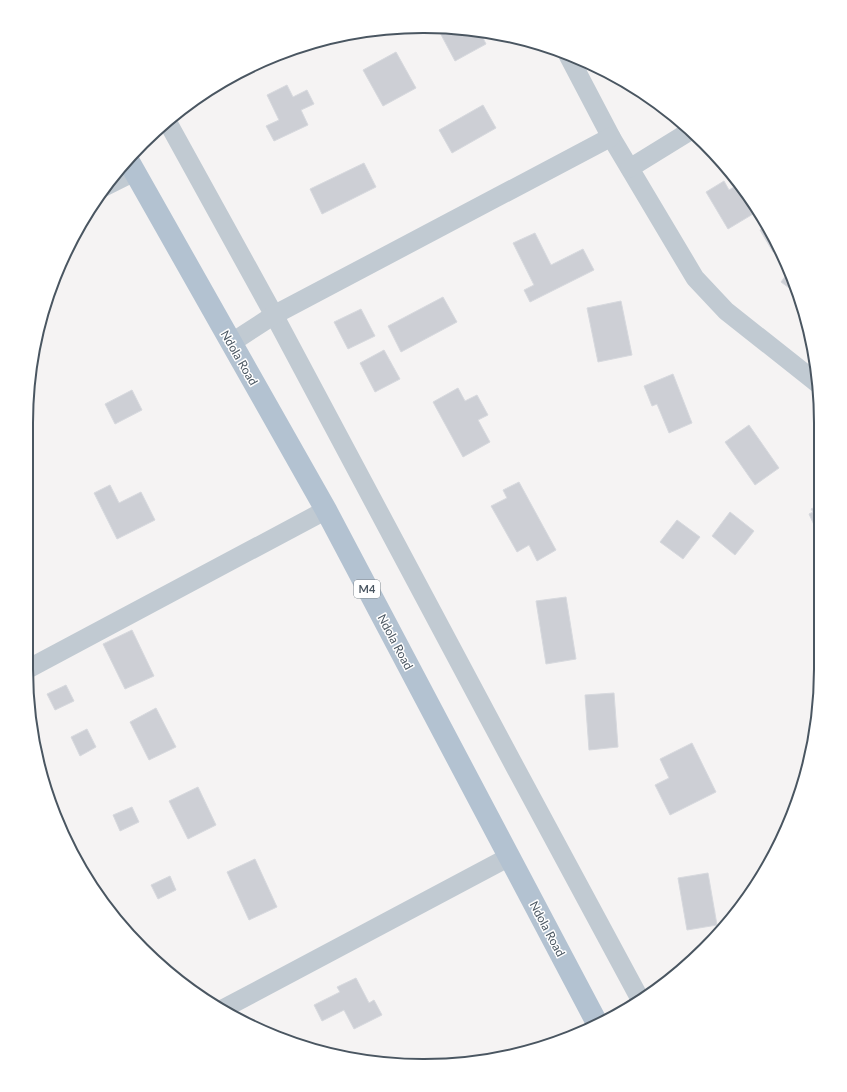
<svg xmlns="http://www.w3.org/2000/svg" width="847" height="1092" viewBox="0 0 847 1092" font-family="Lato,sans-serif">
  <style>
    .building { fill: #cdcfd5; stroke: #d7d9de }
    .lines { fill: none; stroke-linecap: round; stroke-linejoin: round }
    .minor { stroke: #c1cad2; stroke-width: 19 }
    .major { stroke: #b3c2d1; stroke-width: 22 }
    .labels { text-anchor: middle; stroke-width: 3; stroke-linejoin: round; paint-order: stroke }
    .shield { fill: #fff; stroke: #808990; stroke-width: 1 }
    .shield-label { font-size: 11px; font-weight: bold; fill: #4a5661 }
    .street-label { font-size: 12px; fill: #4a5661; stroke: #fff }
    .rim { fill: none; stroke: #4a5661; stroke-width: 2 }
  </style>
  <rect width="100%" height="100%" fill="#f5f3f3"/>
  <g class="building">
    <path d="M437 27H449L480 32 486 44 455 61Z"/>
    <path d="M396 52 416 88 383 106 363 70Z"/>
    <path d="M287 85 293 97 307 90 314 104 301 110 308 125 274 141 266 126 279 120 267 95Z"/>
    <path d="M483 105 496 128 452 153 439 130Z"/>
    <path d="M364 163 376 187 322 214 310 189Z"/>
    <path d="M724 181 729 190 739 184 758 211 728 229 706 192Z"/>
    <path d="M768 225 779 249 773 252 760 230Z"/>
    <path d="M535 233 551 265 583 249 594 270 530 302 524 290 534 285 513 243Z"/>
    <path d="M789 271 798 291 796 293 781 282Z"/>
    <path d="M443 297 457 322 401 352 388 326Z"/>
    <path d="M621 301 632 355 598 362 587 308Z"/>
    <path d="M361 309 375 336 348 349 334 322Z"/>
    <path d="M384 350 400 379 375 392 360 363Z"/>
    <path d="M673 374 692 423 669 433 657 404 652 406 644 386Z"/>
    <path d="M458 388 465 401 477 395 488 415 478 420 490 442 463 457 433 402Z"/>
    <path d="M132 390 142 410 115 424 105 404Z"/>
    <path d="M749 425 779 468 755 485 725 442Z"/>
    <path d="M519 482 556 550 537 561 529 545 517 552 491 506 507 498 503 490Z"/>
    <path d="M110 485 119 503 141 492 155 520 117 539 94 493Z"/>
    <path d="M820 505 821 527 819 525 815 527 809 514 813 512 811 509Z"/>
    <path d="M730 512 754 531 735 555 712 536Z"/>
    <path d="M677 520 700 537 683 559 660 542Z"/>
    <path d="M566 597 576 659 546 664 536 601Z"/>
    <path d="M132 630 154 676 125 689 103 644Z"/>
    <path d="M66 685 74 701 55 710 47 694Z"/>
    <path d="M614 693 618 747 589 750 585 695Z"/>
    <path d="M156 708 176 747 149 760 130 722Z"/>
    <path d="M87 729 96 747 80 756 71 737Z"/>
    <path d="M692 743 716 792 670 815 655 785 669 778 660 759Z"/>
    <path d="M198 787 216 825 188 839 169 801Z"/>
    <path d="M132 807 139 822 120 831 113 815Z"/>
    <path d="M255 859 277 907 249 920 227 872Z"/>
    <path d="M708 873 717 925 687 930 678 878Z"/>
    <path d="M170 876 176 890 158 899 151 885Z"/>
    <path d="M356 978 369 1003 374 1000 382 1015 354 1029 344 1010 322 1021 314 1005 340 992 337 987Z"/>
  </g>
  <g class="lines">
    <g class="minor">
      <path d="M568 55 611 137 695 278 726 311 817 383"/>
      <path d="M167 121 274 315 515 767 640 999"/>
      <path d="M630 168 690 131"/>
      <path d="M104 187 134 172"/>
      <path d="M231 343 274 315 611 137"/>
      <path d="M26 670 326 510"/>
      <path d="M221 1010 509 857"/>
    </g>
    <path class="major" d="M128 160 326 510 597 1023"/>
  </g>
  <g class="labels">
    <rect class="shield" x="354" y="580" width="26" height="18" rx="3"/>
    <g class="shield-label">
      <text x="367" y="593">M4</text>
    </g>
    <g class="street-label">
      <text transform="translate(239 358) rotate(60)" y="4">Ndola Road</text>
      <text transform="translate(395 642) rotate(62)" y="4">Ndola Road</text>
      <text transform="translate(547 929) rotate(62)" y="4">Ndola Road</text>
    </g>
  </g>
  <path d="M0 0H847V1092H0ZM423 33H424A390 390 0 0 1 814 423V669A390 390 0 0 1 424 1059H423A390 390 0 0 1 33 669V423A390 390 0 0 1 423 33Z" fill="#fff" fill-rule="evenodd"/>
  <path class="rim" d="M423 33H424A390 390 0 0 1 814 423V669A390 390 0 0 1 424 1059H423A390 390 0 0 1 33 669V423A390 390 0 0 1 423 33Z"/>
</svg>
